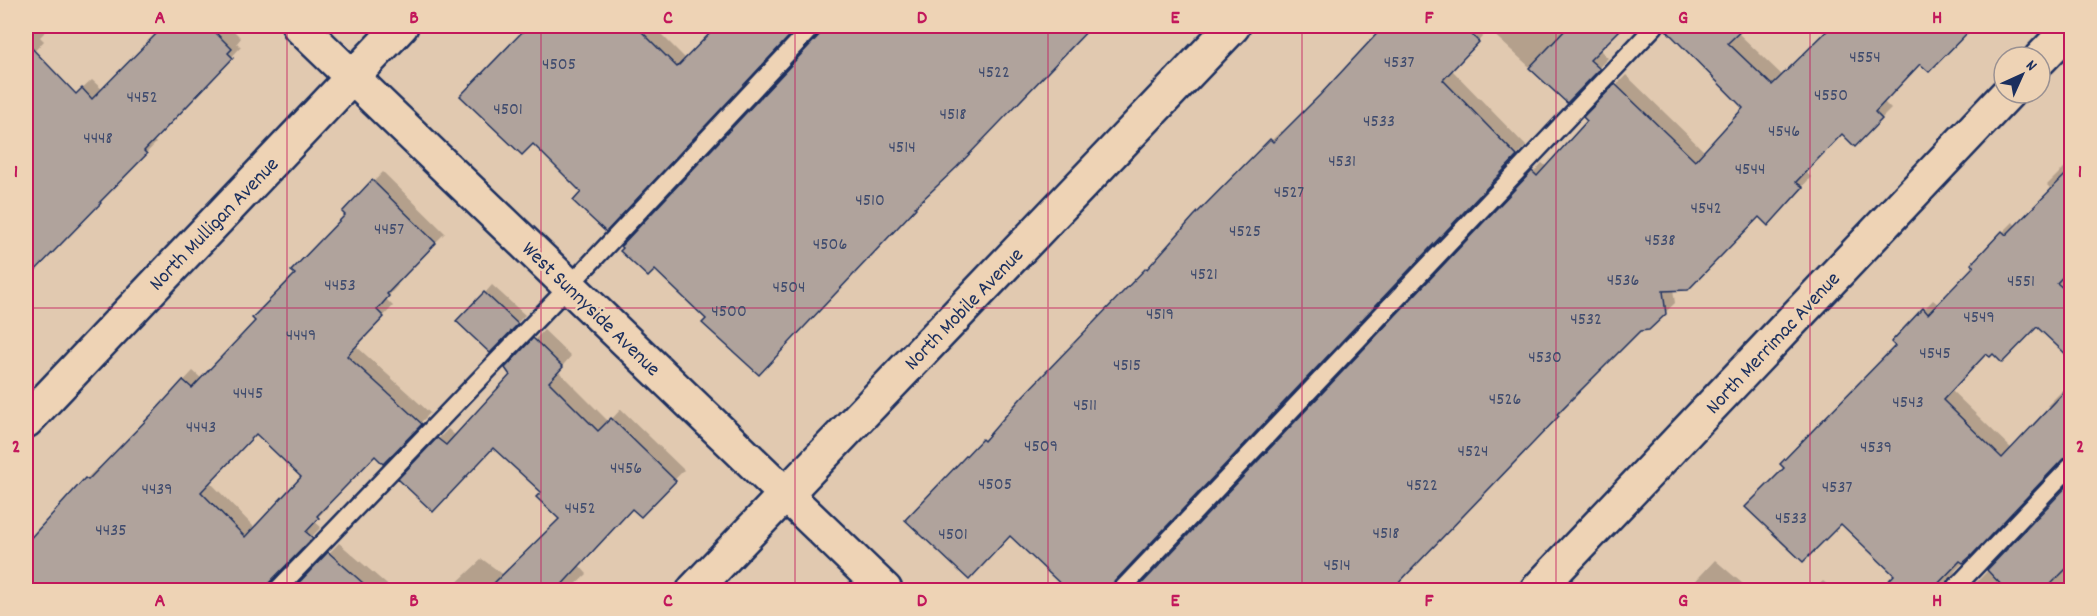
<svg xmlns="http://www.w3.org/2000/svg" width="2097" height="616" viewBox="0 0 2097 616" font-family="Dekko,sans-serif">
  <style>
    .shadow { fill: #0003; fill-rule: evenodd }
    .building { fill: #b0a39c; stroke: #1b2f5e; stroke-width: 1.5; fill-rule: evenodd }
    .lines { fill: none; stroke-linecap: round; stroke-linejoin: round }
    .service-casing { stroke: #1b2f5e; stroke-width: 21 }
    .minor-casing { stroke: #1b2f5e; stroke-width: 38 }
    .service { stroke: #eed3b5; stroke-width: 16 }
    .minor { stroke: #eed3b5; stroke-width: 33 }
    .grid { fill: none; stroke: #c2185b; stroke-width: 1.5; stroke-opacity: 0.55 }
    .labels { text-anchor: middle; stroke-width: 5; stroke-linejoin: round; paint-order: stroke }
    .number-label { font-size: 18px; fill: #404c6e }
    .street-label { font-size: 21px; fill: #1b2f5e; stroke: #eed3b5 }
    .neatline { fill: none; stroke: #c2185b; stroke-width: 2 }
    .grid-label { font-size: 20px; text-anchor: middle; font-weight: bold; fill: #c2185b }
  </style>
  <rect width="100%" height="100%" fill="#e1c9b0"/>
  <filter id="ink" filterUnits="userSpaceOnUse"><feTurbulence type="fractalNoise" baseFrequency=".0167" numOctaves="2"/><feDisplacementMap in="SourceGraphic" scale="12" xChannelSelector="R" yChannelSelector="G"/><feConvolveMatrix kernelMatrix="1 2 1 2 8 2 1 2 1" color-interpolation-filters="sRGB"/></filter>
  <g filter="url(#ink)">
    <g class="shadow">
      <path d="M26 26H51L40 37 44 41 26 60Z"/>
      <path d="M151 26H229L241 38 237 43 241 47 153 140 156 143 26 279V141L92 80 103 90 158 34Z"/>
      <path d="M531 26H653L686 59 719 26H798L614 221 533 142 463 96Z"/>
      <path d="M824 26H1090L965 157 923 197 924 199 759 373Z"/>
      <path d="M1387 26H1564L1566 27 1567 26H1622L1599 49 1608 58 1567 101 1489 30 1451 69 1526 146 1123 571 1120 577 1123 588 1128 590H1070L1011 535 908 519 1147 269 1195 217 1281 131 1284 133Z"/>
      <path d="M1666 26H1744L1737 32 1783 76 1830 26 1971 27 1920 62 1883 101 1891 109 1855 145 1842 132 1805 171 1811 177 1778 214 1759 215 1673 289 1675 303 1649 328 1640 330 1565 403 1568 405 1390 590H1132L1139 588 1533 173 1542 163 1547 167 1589 121 1585 117 1626 75 1705 152 1745 108Z"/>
      <path d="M2072 160V265L2065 272 2072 278V358L2037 325 1993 352H1986L1951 390 2012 449 2051 408 2048 405 2072 381V454L2065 456 1955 571 1952 582 1964 590H1881L1896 575 1786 468 1897 346 1924 309 1933 300 1939 305 1976 266 2003 232 2013 222 2016 226 2052 190 2047 185Z"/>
      <path d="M383 172 445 233 395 283 398 285 386 299 393 306 356 346 430 413 383 462 375 454 325 505 328 507 314 521 321 527 279 571 276 577 279 587 285 590H26V544L86 479 96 469 98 471 193 371 202 379 257 321 347 215 344 212ZM256 432 303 476 255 528 210 482Z"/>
      <path d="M492 285 525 315 490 351 485 293Z"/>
      <path d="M544 330 571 356 558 371 609 422 621 409 684 470 641 514 633 507 579 565 587 574 570 590H449L482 559 504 575 561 518 543 492 493 446 400 479 448 429 456 436 512 375 507 368Z"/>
      <path d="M2072 483V590H1967L1971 588Z"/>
      <path d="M339 543 393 590H288L295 588Z"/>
      <path d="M1715 560 1750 590H1687Z"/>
      <path d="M1823 581 1834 590H1813Z"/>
    </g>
    <g class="building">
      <path d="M164 26H209L232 49 228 53 233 58 144 151 147 154 100 202 101 203 26 280V42L76 94 82 88 92 99Z"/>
      <path d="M528 26H636L677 67 717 26H799L606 232 573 201 581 192 533 144 522 155 460 96Z"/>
      <path d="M823 26H1092L957 167 915 207 916 208 759 375 702 323 706 319 655 270 648 277 620 251 623 248 621 246 821 33Z"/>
      <path d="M1384 26H1463L1479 42 1443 80 1517 156 1113 583 1111 591H1068L1010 536 969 580 905 520 982 439 984 441 1021 398 1146 268 1147 269 1194 216 1270 139 1273 142 1320 95Z"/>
      <path d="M1569 26H1624L1590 60 1600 69 1567 103 1529 68Z"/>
      <path d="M1665 26H1746L1728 43 1772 85 1832 26H1974L1929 72 1920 64 1875 112 1882 119 1855 147 1842 134 1796 182 1803 187 1768 226 1759 217 1688 290 1663 291 1666 314 1649 330 1640 331 1557 414 1559 416 1391 591H1135L1532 171 1537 176 1587 121 1583 117 1615 84 1695 161 1743 108 1665 29Z"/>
      <path d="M2072 168V267L2057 283 2072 296V360L2037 327 2002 363 1993 354 1990 357 1986 354 1943 400 2002 458 2072 384V455L2064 458 1972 555 1963 563 1960 561 1931 591H1879L1894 575 1841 524 1803 562 1745 507 1784 468 1780 464 1895 346 1891 342 1923 308 1928 314 1974 266 1971 264 2002 231 2006 235Z"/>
      <path d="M372 180 436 243 387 294 389 296 377 310 384 317 347 356 422 424 383 464 375 456 317 516 319 518 306 532 313 538 269 583 267 591H26V543L85 478 88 480 154 412 183 380 192 388 255 321 252 318 295 274 291 271 345 215 342 212ZM256 434 301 477 245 537 201 492Z"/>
      <path d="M484 292 518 324 490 353 456 321Z"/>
      <path d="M533 338 563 367 549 382 598 431 611 418 676 481 641 517 632 509 556 591H486L559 519 536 497 541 492 493 448 433 512 398 479 437 438 446 445 510 375 505 368Z"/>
      <path d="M2072 481V563L2044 591H2007L1987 570Z"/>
      <path d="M328 552 372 591H291Z"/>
    </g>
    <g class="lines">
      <defs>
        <g id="service">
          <path d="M277 590 569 286 813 26"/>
          <path d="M1121 590 1655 26"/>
          <path d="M1953 590 2072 465"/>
        </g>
        <g id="minor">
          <path d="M299 26 885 590"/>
          <path d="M2040 59 2072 26"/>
          <path d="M26 421 401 26"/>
          <path d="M694 590 1233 26"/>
          <path d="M1537 590 2008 93"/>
        </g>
      </defs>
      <use href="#service" class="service-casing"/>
      <use href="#minor" class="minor-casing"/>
      <use href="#service" class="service"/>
      <use href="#minor" class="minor"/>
    </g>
  </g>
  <path class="grid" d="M287 26V590M541 26V590M795 26V590M1048 26V590M1302 26V590M1556 26V590M1810 26V590M26 308H2072"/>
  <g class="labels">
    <g class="number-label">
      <text x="1865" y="62">4554</text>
      <text x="1399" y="67">4537</text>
      <text x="559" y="69">4505</text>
      <text x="994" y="77">4522</text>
      <text x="1831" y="100">4550</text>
      <text x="142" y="102">4452</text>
      <text x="508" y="114">4501</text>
      <text x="953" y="119">4518</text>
      <text x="1379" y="126">4533</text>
      <text x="1784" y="136">4546</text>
      <text x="98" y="143">4448</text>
      <text x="902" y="152">4514</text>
      <text x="1342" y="166">4531</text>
      <text x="1750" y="174">4544</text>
      <text x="1289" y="197">4527</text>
      <text x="870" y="205">4510</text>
      <text x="1706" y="213">4542</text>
      <text x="389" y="234">4457</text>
      <text x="1245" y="236">4525</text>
      <text x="1660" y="245">4538</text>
      <text x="830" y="249">4506</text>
      <text x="1204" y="279">4521</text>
      <text x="1623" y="285">4536</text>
      <text x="2021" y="286">4551</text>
      <text x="340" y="290">4453</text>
      <text x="789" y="292">4504</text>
      <text x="729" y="316">4500</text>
      <text x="1160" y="319">4519</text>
      <text x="1979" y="322">4549</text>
      <text x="1586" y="324">4532</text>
      <text x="301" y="340">4449</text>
      <text x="1935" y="358">4545</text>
      <text x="1545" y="362">4530</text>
      <text x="1127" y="370">4515</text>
      <text x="248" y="398">4445</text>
      <text x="1505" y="404">4526</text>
      <text x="1908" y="407">4543</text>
      <text x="1085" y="410">4511</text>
      <text x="201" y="432">4443</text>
      <text x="1041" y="451">4509</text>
      <text x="1876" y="452">4539</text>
      <text x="1473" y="456">4524</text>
      <text x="626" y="473">4456</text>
      <text x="995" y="489">4505</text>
      <text x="1422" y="490">4522</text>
      <text x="1837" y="492">4537</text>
      <text x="157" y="494">4439</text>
      <text x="580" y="513">4452</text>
      <text x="1791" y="523">4533</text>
      <text x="111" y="535">4435</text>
      <text x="1386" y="538">4518</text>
      <text x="953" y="539">4501</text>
      <text x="1337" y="570">4514</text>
    </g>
    <g class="street-label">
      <text transform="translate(213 223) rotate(-46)" y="7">North Mulligan Avenue</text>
      <text transform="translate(592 308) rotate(44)" y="7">West Sunnyside Avenue</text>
      <text transform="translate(963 308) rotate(-46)" y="7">North Mobile Avenue</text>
      <text transform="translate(1772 342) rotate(-47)" y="7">North Merrimac Avenue</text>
    </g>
  </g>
  <rect width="2097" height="616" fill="none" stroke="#eed3b5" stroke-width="66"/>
  <g transform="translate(2022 75) rotate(45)"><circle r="28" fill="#eed3b5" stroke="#9a9192" stroke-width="1.5"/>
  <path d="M0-4.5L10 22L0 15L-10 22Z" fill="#1b2f5e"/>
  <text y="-9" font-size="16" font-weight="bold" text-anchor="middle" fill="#1b2f5e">N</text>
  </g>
  <rect x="33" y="33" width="2031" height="550" class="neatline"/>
  <g class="grid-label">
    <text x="160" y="23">A</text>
    <text x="414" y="23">B</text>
    <text x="668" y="23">C</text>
    <text x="922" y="23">D</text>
    <text x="1175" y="23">E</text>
    <text x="1429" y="23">F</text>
    <text x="1683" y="23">G</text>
    <text x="1937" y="23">H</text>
    <text x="16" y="177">1</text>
    <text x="2080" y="177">1</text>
    <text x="16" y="452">2</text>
    <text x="2080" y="452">2</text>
    <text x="160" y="606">A</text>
    <text x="414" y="606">B</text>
    <text x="668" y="606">C</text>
    <text x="922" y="606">D</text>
    <text x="1175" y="606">E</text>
    <text x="1429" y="606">F</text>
    <text x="1683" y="606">G</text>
    <text x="1937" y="606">H</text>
  </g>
</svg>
